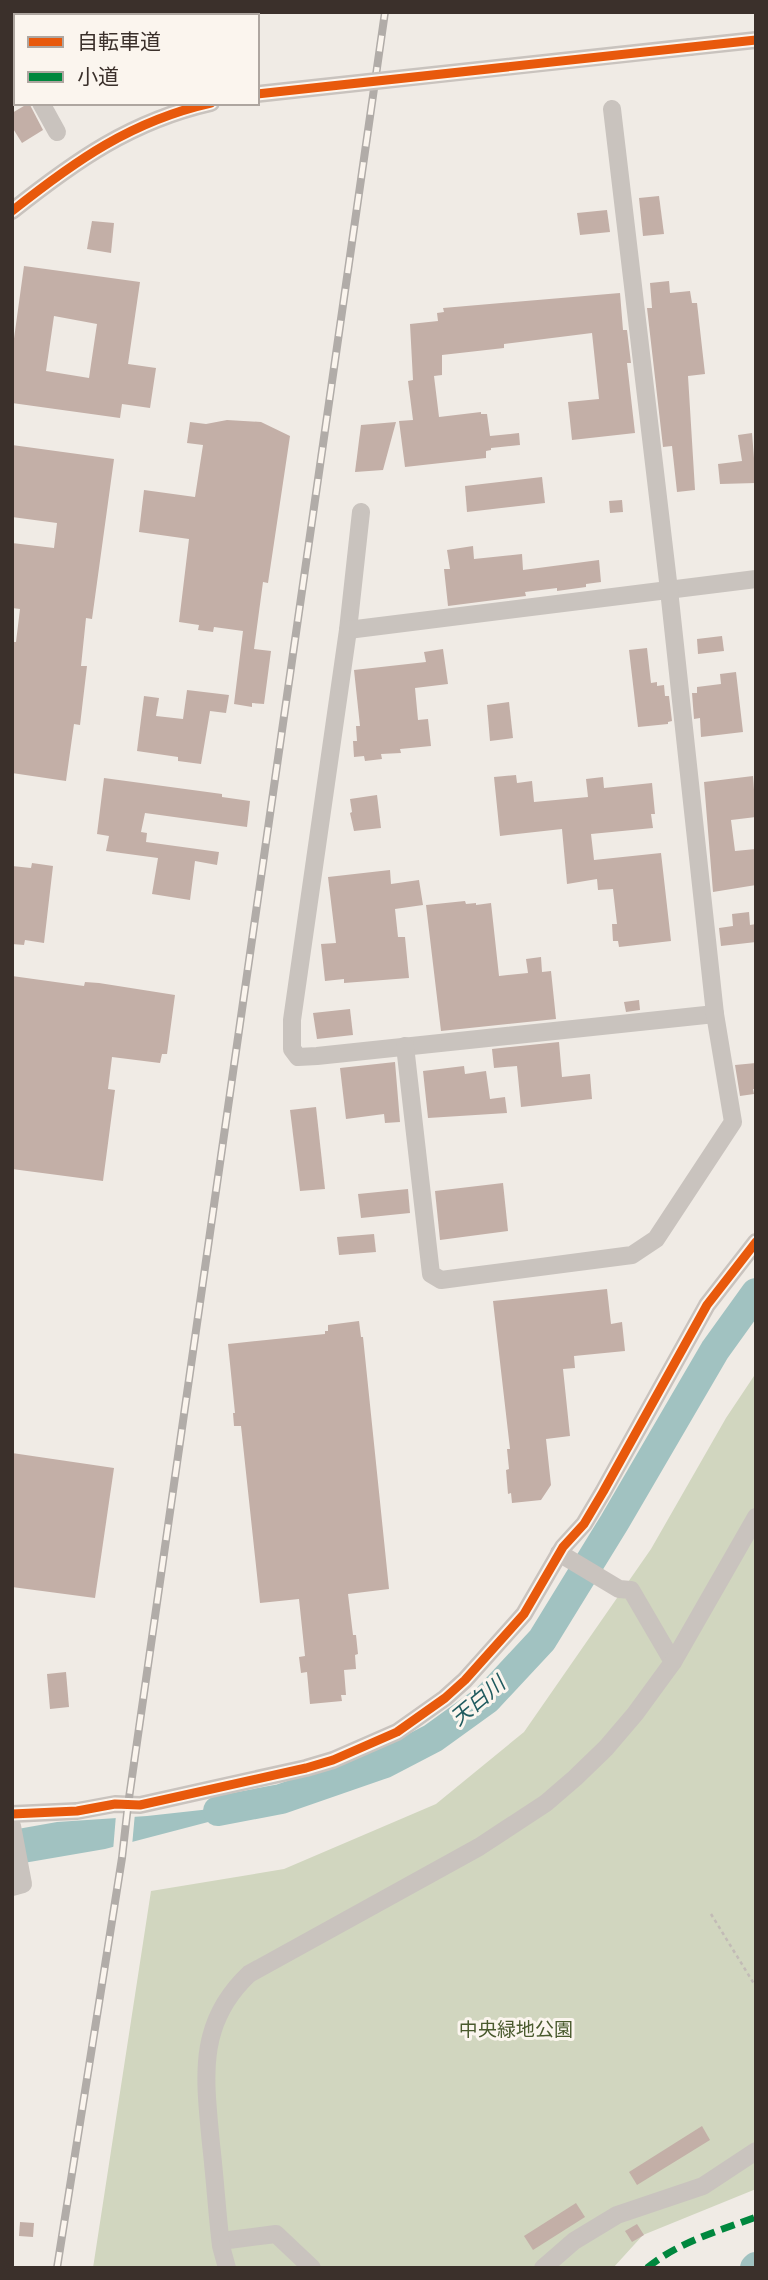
<svg xmlns="http://www.w3.org/2000/svg" width="768" height="2280" viewBox="0 0 768 2280" font-family="'Archivo Narrow','Noto Sans JP',sans-serif">
  <style>
    .green { fill: #d1d6bf }
    .water { fill: #a1c2c1 }
    .pier { fill: #f0ebe5 }
    .lines { fill: none; stroke-linecap: round; stroke-linejoin: round }
    .river { stroke: #a1c2c1; stroke-width: 30 }
    .building { fill: #c3afa7; fill-rule: evenodd }
    .path { stroke: #c2bbb6; stroke-width: 2.5; stroke-dasharray: 3.5 3.5; stroke-linecap: butt }
    .minor { stroke: #c9c3be; stroke-width: 18 }
    .rail-casing { stroke: #b1aca8; stroke-width: 8 }
    .rail { stroke: #fbf5ee; stroke-width: 5; stroke-dasharray: 16; stroke-linecap: butt }
    .minor-bridge { stroke: #c9c3be; stroke-width: 18 }
    .quiet { stroke: #00873e; stroke-width: 7; stroke-dasharray: 14 7; stroke-linecap: butt }
    .cycleway-casing { stroke: #fbf5ee; stroke-width: 13 }
    .cycleway { stroke: #e8590c; stroke-width: 9 }
    .labels { text-anchor: middle; stroke-width: 6; stroke-linejoin: round; paint-order: stroke }
    .park-label { font-size: 19px; fill: #4a5a2e; stroke: #fbf5ee }
    .water-label { font-size: 21px; font-style: italic; fill: #1f5a5e; stroke: #fbf5ee }
  </style>
  <rect width="100%" height="100%" fill="#f0ebe5"/>
  <path class="green" d="M756 1373V2189L643 2235 613 2268H93L151 1891 284 1869 436 1804 524 1732 651 1549 726 1418Z"/>
  <path class="water" d="M292 1800 105 1849 12 1865V1830L57 1822 147 1816Z"/>
  <path class="pier" d="M135 1813 132 1846 113 1851 116 1815Z"/>
  <g class="lines">
    <g class="river">
      <path d="M218 1811 281 1799 385 1763 433 1738 487 1699 542 1640 614 1523 715 1350 756 1293"/>
      <path d="M755 2268 756 2267"/>
    </g>
  </g>
  <g class="building">
    <path d="M29 103 43 130 22 143 12 127V113Z"/>
    <path d="M659 196 664 234 643 236 639 198Z"/>
    <path d="M607 210 610 232 580 235 577 213Z"/>
    <path d="M92 221 114 223 111 253 87 249Z"/>
    <path d="M24 266 140 282 128 364 156 368 150 408 122 404 120 418 12 403V353ZM54 316 97 324 89 378 46 371Z"/>
    <path d="M669 281 670 293 690 291 692 303H697L705 374 688 376 695 490 677 492 672 446 663 447 647 308H652L650 283Z"/>
    <path d="M620 293 623 330H627L631 363H627L635 433 572 440 568 402 599 399 592 333 504 344V348L442 355V375L434 376 439 417 481 412V414H487L490 436 519 433 520 445 491 448V450L486 451V458L405 467 399 421 413 420 408 381 413 380 410 324 438 321 437 313 444 312 443 308Z"/>
    <path d="M227 420 261 422 290 436 268 583 263 582 254 649 271 651 264 704 252 703V707L234 704 243 631 214 627 213 632 198 630 199 625 179 622 189 539 139 532 144 490 195 497 203 445 187 443 190 422 206 424Z"/>
    <path d="M396 422 383 470 355 472 361 425Z"/>
    <path d="M752 433 756 483 720 484 718 464 742 461 738 435Z"/>
    <path d="M12 445 114 459 92 619 86 618 81 666H87L80 725 74 724 66 781 12 773V642H16L20 609 12 608V543L54 548 57 523 12 517Z"/>
    <path d="M542 477 545 503 467 512 465 486Z"/>
    <path d="M622 500 623 512 610 513 609 501Z"/>
    <path d="M473 546 474 559 522 554 523 570 599 560 601 582 586 584V587L557 591V588L525 592 526 596 448 606 444 569H450L447 550Z"/>
    <path d="M722 636 724 651 698 654 697 639Z"/>
    <path d="M647 648 651 683 657 682V686L664 685 665 696H669L672 721 668 722V724L638 727 629 650Z"/>
    <path d="M443 649 448 684 415 688 418 720 428 719 431 746 400 749 401 753 381 754 382 759 365 761 364 756 354 757 353 741H357L356 726H360L354 670 426 662 424 652Z"/>
    <path d="M736 672 743 732 701 737 700 718 694 719 692 693H697V687L721 684 720 674Z"/>
    <path d="M187 690 229 695 226 713 210 711 201 764 178 761V757L137 751 144 696 159 698 156 716 183 719Z"/>
    <path d="M509 702 513 738 490 741 487 705Z"/>
    <path d="M516 775 517 783 532 781 534 802 588 797 586 779 603 777 604 788 652 783 655 814H651L653 828 591 834 594 860 661 853 671 941 619 947 618 941H613L612 924H617L613 889 598 890 597 879 567 884 562 829 500 836 494 777Z"/>
    <path d="M753 776 756 817 731 820 735 851 756 849V885L713 892 704 782Z"/>
    <path d="M104 778 222 794V797L250 801 247 827 145 813 141 832 147 833 146 842 219 852 217 865 195 861 190 900 152 894 158 858 106 851 109 836 97 834Z"/>
    <path d="M377 795 381 828 354 831 350 813 352 812 350 799Z"/>
    <path d="M32 863 53 866 44 943 25 940 24 945 12 944V866L31 868Z"/>
    <path d="M390 870 391 884 419 880 423 905 395 909 398 937H405L409 978 344 983V979L325 981 321 944 336 943 328 877Z"/>
    <path d="M465 901 466 904 476 903V905L491 903 499 976 528 973 526 959 541 957 542 972 551 971 556 1019 441 1031 426 905Z"/>
    <path d="M749 912 750 925 756 924V942L721 946 719 928 733 926 732 914Z"/>
    <path d="M12 976 84 986 85 982 99 983 175 995 167 1054H162L160 1063 112 1057 108 1089 115 1090 103 1181 12 1169Z"/>
    <path d="M639 1000 640 1010 626 1012 624 1002Z"/>
    <path d="M350 1009 353 1035 317 1039 313 1013Z"/>
    <path d="M559 1042 562 1077 590 1074 592 1099 521 1107 517 1066 494 1068 492 1049Z"/>
    <path d="M395 1062 400 1122 385 1123 384 1114 346 1119 340 1068Z"/>
    <path d="M756 1063V1089H753L754 1094 740 1096 735 1065Z"/>
    <path d="M464 1066 465 1074 486 1071 490 1099 505 1097 507 1113 428 1118 423 1071Z"/>
    <path d="M316 1107 325 1189 300 1191 290 1110Z"/>
    <path d="M503 1183 508 1231 440 1240 435 1191Z"/>
    <path d="M408 1189 410 1213 361 1218 358 1194Z"/>
    <path d="M374 1234 376 1252 339 1255 337 1237Z"/>
    <path d="M607 1289 611 1324 622 1322 625 1351 574 1356 575 1368 563 1369 570 1436 546 1439 551 1485 541 1500 512 1503 511 1493 508 1494 506 1470 509 1469 507 1449H510L493 1301Z"/>
    <path d="M359 1321 361 1337H363L389 1589 348 1594 353 1635H356L358 1654 355 1655 356 1669 344 1670 346 1695H341L342 1701 310 1704 307 1672 301 1673 299 1657 305 1656 299 1599 260 1603 241 1426H234L233 1413H235L228 1344 325 1334V1331H328V1325Z"/>
    <path d="M12 1453 114 1468 95 1598 12 1587Z"/>
    <path d="M66 1672 69 1707 50 1709 47 1674Z"/>
    <path d="M702 2126 710 2140 637 2185 629 2172Z"/>
    <path d="M576 2203 585 2217 533 2250 524 2236Z"/>
    <path d="M20 2222 34 2223 33 2237 19 2236Z"/>
    <path d="M637 2224 644 2235 632 2242 625 2231Z"/>
  </g>
  <g class="lines">
    <path class="path" d="M711 1914 756 1987"/>
    <g class="minor">
      <path d="M690 47 756 40"/>
      <path d="M12 52 16 58"/>
      <path d="M41 103 57 132"/>
      <path d="M12 211C75 161 131 121 211 103"/>
      <path d="M361 512 348 630 292 1020V1049L298 1057 317 1056 715 1014"/>
      <path d="M348 630 756 579"/>
      <path d="M405 1046 431 1274 441 1280 632 1255 656 1239 733 1122 715 1014 669 590 612 109"/>
      <path d="M559 1553 619 1589 631 1590 673 1662"/>
      <path d="M12 1814 77 1811 115 1804 140 1805 306 1768 333 1760 397 1732 445 1698 465 1680 524 1614 563 1547 584 1524 603 1492 707 1305 756 1242"/>
      <path d="M12 1826 23 1884 12 1887"/>
      <path d="M221 2241 276 2234 312 2268"/>
      <path d="M227 2268 221 2246C217 2213 215 2178 211 2144 205 2079 196 2024 249 1974L479 1847 546 1803 575 1778 606 1748 635 1714 673 1662 756 1517"/>
      <path d="M543 2268 574 2241 617 2215 703 2186 756 2151"/>
    </g>
    <defs>
      <path id="rail" d="M57 2268 122 1858 128 1805 385 12"/>
    </defs>
    <use href="#rail" class="rail-casing"/>
    <use href="#rail" class="rail"/>
    <path class="minor-bridge" d="M257 94 690 47"/>
    <path class="quiet" d="M647 2268C678 2242 719 2231 756 2217"/>
    <defs>
      <g id="cycleway">
        <path d="M257 94 756 40"/>
        <path d="M12 211C75 161 131 121 211 103"/>
        <path d="M12 1814 77 1811 115 1804 140 1805 306 1768 333 1760 397 1732 445 1698 465 1680 524 1614 563 1547 584 1524 603 1492 707 1305 756 1242"/>
      </g>
    </defs>
    <use href="#cycleway" class="cycleway-casing"/>
    <use href="#cycleway" class="cycleway"/>
  </g>
  <g class="labels">
    <g class="park-label">
      <text x="516" y="2036">中央緑地公園</text>
    </g>
    <g class="water-label">
      <text transform="translate(478 1701) rotate(-40)" y="7">天白川</text>
    </g>
  </g>
  <rect width="768" height="2280" fill="none" stroke="#3b302b" stroke-width="28"/>
  <rect x="14" y="14" width="245" height="91" fill="#fbf5ee" stroke="#aea6a0" stroke-width="2"/>
  <rect x="28" y="37" width="35" height="10" fill="#e8590c" stroke="#aea6a0" stroke-width="2"/>
  <text x="77" y="49" font-size="21" fill="#3b302b">自転車道</text>
  <rect x="28" y="72" width="35" height="10" fill="#00873e" stroke="#aea6a0" stroke-width="2"/>
  <text x="77" y="84" font-size="21" fill="#3b302b">小道</text>
</svg>
